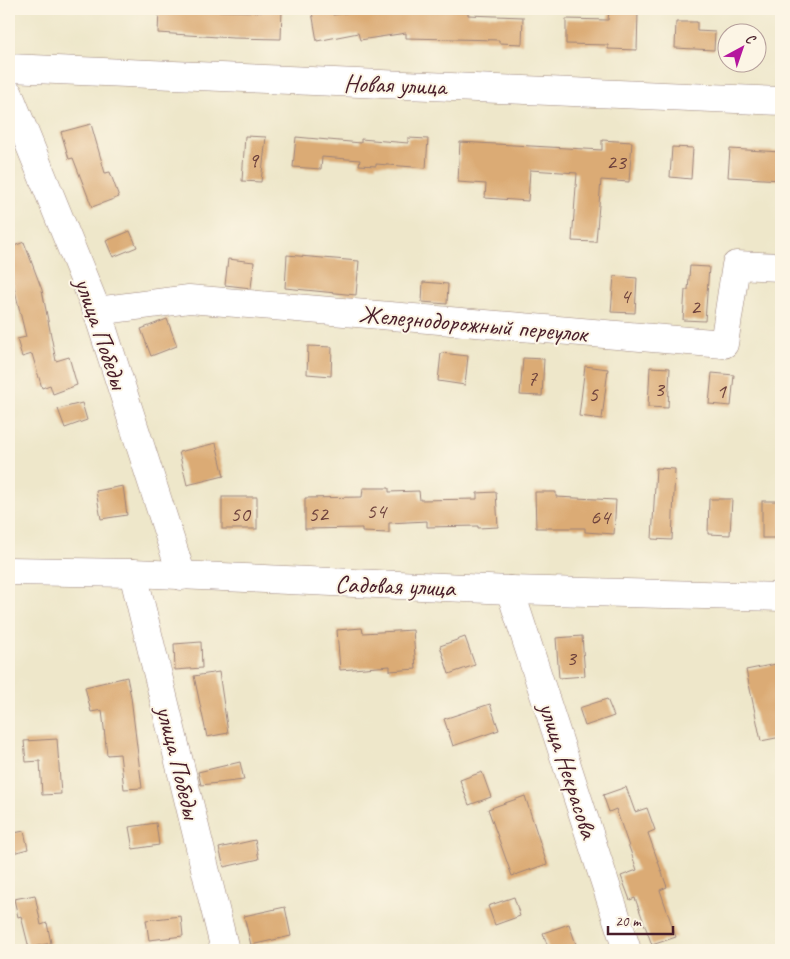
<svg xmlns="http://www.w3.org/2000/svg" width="790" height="959" viewBox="0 0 790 959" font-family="Caveat,sans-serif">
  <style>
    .building { fill: #dbab74 }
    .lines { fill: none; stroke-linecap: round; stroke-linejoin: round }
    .minor-casing { stroke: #9c837a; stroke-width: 29 }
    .minor { stroke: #fff; stroke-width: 28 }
    .labels { text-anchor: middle; stroke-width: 4; stroke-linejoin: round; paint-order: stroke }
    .number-label { font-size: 22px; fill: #6e423d }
    .street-label { font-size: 25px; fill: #4a1f2b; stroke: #fcf5e5 }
  </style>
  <rect width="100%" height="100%" fill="#fcf5e5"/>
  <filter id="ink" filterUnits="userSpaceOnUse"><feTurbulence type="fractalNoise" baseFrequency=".02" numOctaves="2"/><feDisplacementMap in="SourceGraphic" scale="10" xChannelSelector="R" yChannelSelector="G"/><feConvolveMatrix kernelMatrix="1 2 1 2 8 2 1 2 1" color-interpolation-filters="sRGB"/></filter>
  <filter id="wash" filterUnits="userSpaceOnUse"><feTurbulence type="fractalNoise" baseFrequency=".0096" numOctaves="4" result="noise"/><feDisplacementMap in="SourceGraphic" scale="20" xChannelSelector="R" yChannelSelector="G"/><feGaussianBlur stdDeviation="1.12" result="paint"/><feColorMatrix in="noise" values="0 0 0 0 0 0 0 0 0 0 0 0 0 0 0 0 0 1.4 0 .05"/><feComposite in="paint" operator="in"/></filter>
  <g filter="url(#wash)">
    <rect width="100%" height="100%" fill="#eee7ca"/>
    <g id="blocks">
      <g class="building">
        <path d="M159 9H219V11L262 12V9H282L281 39 233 38 158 33Z"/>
        <path d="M326 9H332L333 15 370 9H468V15L523 17 522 44 499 43V40L406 38V33L360 40 358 33 317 41 312 12Z"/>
        <path d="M609 10 638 12 637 50 608 49V45L566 44V19L608 20Z"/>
        <path d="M676 22H697V31L715 32 714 50 675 48Z"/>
        <path d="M91 124 105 173 110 172 119 197 92 207 73 158 69 159 61 132Z"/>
        <path d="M245 136 266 137 261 182 242 181Z"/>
        <path d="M296 137 361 143V139L408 143V138L428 139 426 168 376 164V166L359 165 360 160 322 157 321 169 293 167Z"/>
        <path d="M602 140 632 142 629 182 601 180 596 242 572 241 577 173 530 170 528 201 485 198 486 184 458 182 460 142 602 150Z"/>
        <path d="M672 147 693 148 691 179 670 177Z"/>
        <path d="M730 149 781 152V180L728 177Z"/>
        <path d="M130 231 137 247 113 257 106 241Z"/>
        <path d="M24 242 42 290 56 361 69 357 77 385 53 394 50 385 42 388 32 354 22 357 17 339 26 337 9 266V248Z"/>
        <path d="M287 255 359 261 356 295 285 288Z"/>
        <path d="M228 259 254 262 251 288 225 285Z"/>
        <path d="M690 266 709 267 705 321 683 320 685 290H688Z"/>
        <path d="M614 276 637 278 635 313 611 312Z"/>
        <path d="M423 282 448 284 447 304 422 302Z"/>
        <path d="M167 319 177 346 151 356 141 329Z"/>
        <path d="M308 346 332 347 331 376 307 374Z"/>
        <path d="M441 353 468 356 465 385 438 381Z"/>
        <path d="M523 358 544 359 542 396 520 395Z"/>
        <path d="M585 366 608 369 602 419 579 416Z"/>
        <path d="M650 367 670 368 668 408 648 407Z"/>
        <path d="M712 373 734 375 731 406 709 404Z"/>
        <path d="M82 403 87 420 65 428 58 409Z"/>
        <path d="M216 443 224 476 187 485 179 452Z"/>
        <path d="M656 468 675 469 672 540 652 539Z"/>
        <path d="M123 486 127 515 101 519 96 491Z"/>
        <path d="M363 488H389V492L419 491 420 500 477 499V493L496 492 498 527 478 528V526L427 527V521L389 523V533L362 532V528L305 529V498L362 497Z"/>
        <path d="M535 492H556V497L616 500 614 534 585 532V528H536Z"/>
        <rect x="222" y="497" width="35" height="32"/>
        <path d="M709 499H732L730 535 708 534Z"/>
        <rect x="762" y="501" width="19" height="37"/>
        <path d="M362 628 363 633 413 630 416 669 390 671V666L340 670 337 630Z"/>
        <path d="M582 636 585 676 559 678 556 638Z"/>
        <path d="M465 637 475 665 449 674 440 646Z"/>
        <path d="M201 642 202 668 175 670 174 644Z"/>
        <path d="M781 663V737L761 741 746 670Z"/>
        <path d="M219 672 228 733 207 737 194 676Z"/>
        <path d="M127 677 131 697 142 788 124 789 120 754 107 755 102 710 91 712 85 687Z"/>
        <path d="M607 699 614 716 585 726 579 708Z"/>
        <path d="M490 704 499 730 453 746 444 719Z"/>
        <path d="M57 739 61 794 42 795 40 761 26 762 24 741Z"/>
        <path d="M240 762 244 780 201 785 198 772Z"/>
        <path d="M482 772 491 797 469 805 460 780Z"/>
        <path d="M626 787 635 812 647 808 655 830 648 833 667 887 660 890 676 937 652 945 635 898 630 900 621 876 637 870 616 809 609 812 603 795Z"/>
        <path d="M525 796 547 864 512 876 488 809Z"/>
        <path d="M156 823 159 845 133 849 129 827Z"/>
        <path d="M24 831 28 849 9 854V834Z"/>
        <path d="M255 840 259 859 224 867 219 848Z"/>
        <path d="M35 895 41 925 47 923 51 943 29 948 21 916 18 917 14 899Z"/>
        <path d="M514 897 520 916 495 925 488 906Z"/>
        <path d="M285 907 291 936 251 945 244 916Z"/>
        <path d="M181 916 183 936 149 940 146 920Z"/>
        <path d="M569 924 578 950H549L543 933Z"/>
      </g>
    </g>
  </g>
  <g filter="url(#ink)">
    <use href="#blocks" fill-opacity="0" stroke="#9c837a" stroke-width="1"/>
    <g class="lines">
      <defs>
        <g id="minor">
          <path d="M9 68 781 101"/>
          <path d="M9 94 97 311 182 576"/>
          <path d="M97 311 189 299 724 344 736 265 781 267"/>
          <path d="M9 571 133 573 510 590 781 597"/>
          <path d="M133 573 225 950"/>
          <path d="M510 590 627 950"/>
        </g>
      </defs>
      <use href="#minor" class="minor-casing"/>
      <use href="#minor" class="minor"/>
    </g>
  </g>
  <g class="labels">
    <g class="number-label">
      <text x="253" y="167">9</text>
      <text x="616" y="169">23</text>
      <text x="625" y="303">4</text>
      <text x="695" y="314">2</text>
      <text x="532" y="385">7</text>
      <text x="659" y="396">3</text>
      <text x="721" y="398">1</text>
      <text x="593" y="401">5</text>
      <text x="376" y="518">54</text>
      <text x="240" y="521">50</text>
      <text x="318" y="521">52</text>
      <text x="600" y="524">64</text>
      <text x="571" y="665">3</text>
    </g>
    <g class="street-label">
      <text transform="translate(395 84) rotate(2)" y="9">Новая улица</text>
      <text transform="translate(473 323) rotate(5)" y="9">Железнодорожный переулок</text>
      <text transform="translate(102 333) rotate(71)" y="9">улица Победы</text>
      <text transform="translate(395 585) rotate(2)" y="9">Садовая улица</text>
      <text transform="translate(179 762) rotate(76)" y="9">улица Победы</text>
      <text transform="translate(569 770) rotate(72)" y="9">улица Некрасова</text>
    </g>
  </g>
  <rect width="790" height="959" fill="none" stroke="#fcf5e5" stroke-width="30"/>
  <g transform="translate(742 48) rotate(40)"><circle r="24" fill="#fcf5e5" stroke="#b59f9b"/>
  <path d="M0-4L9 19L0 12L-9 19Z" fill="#b5179e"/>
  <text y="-8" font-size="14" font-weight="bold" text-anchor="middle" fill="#4a1f2b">С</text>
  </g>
  <path d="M608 926v8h65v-8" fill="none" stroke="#4a1f2b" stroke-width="2.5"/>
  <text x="615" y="926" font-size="15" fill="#4a1f2b" stroke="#fcf5e5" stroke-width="4" paint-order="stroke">20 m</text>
</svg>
